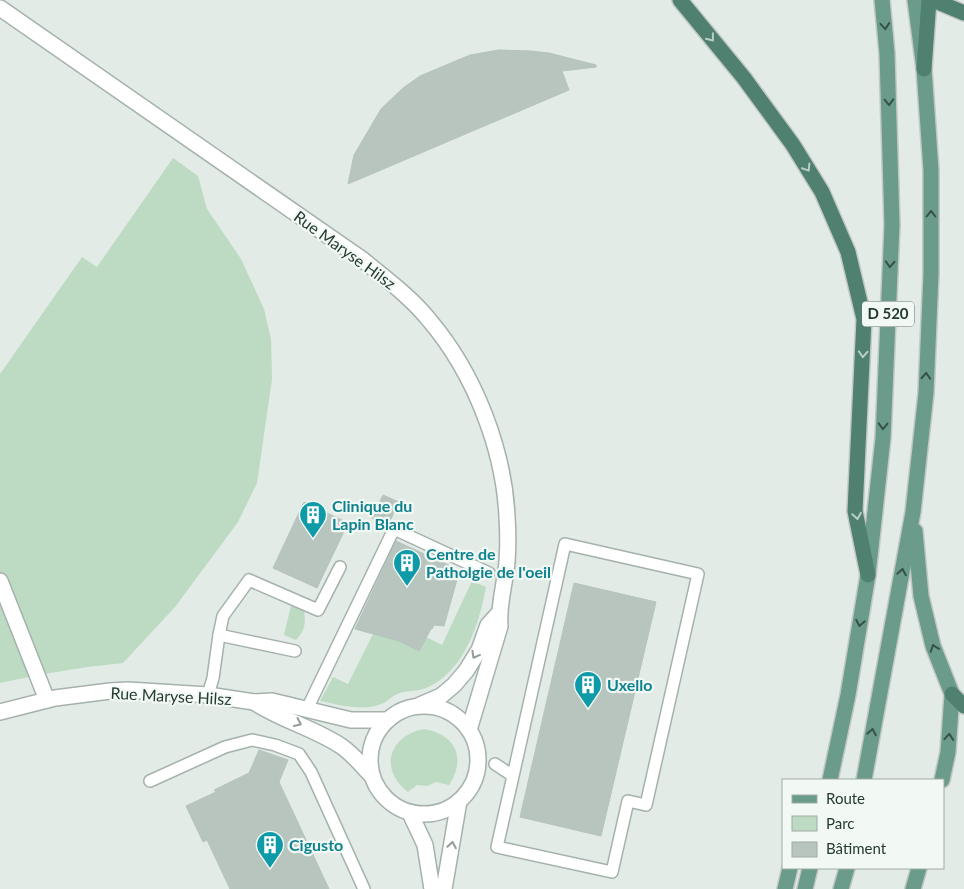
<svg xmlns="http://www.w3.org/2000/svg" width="964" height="889" viewBox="0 0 964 889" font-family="Lato,sans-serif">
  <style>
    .green { fill: #bddac3 }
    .building { fill: #b8c5bf; stroke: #b5c4bc }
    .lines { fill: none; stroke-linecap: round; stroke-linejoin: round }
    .service-casing { stroke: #a5b2ac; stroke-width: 14 }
    .minor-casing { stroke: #a5b2ac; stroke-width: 18 }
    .primary-casing { stroke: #c2c8c6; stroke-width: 18 }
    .trunk-casing { stroke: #c2c8c6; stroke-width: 18 }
    .service { stroke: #fff; stroke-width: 11 }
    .minor { stroke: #fff; stroke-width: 15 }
    .primary { stroke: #6b9c8b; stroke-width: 15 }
    .trunk { stroke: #4f8070; stroke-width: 15 }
    .oneway { stroke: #365248 }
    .oneway2 { stroke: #b9cec6 }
    .oneway3 { stroke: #929c98 }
    .labels { text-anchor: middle; stroke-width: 4.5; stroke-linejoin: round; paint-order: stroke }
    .shield { fill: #f2f8f4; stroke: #62736c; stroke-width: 1 }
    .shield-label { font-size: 15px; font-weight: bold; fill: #243a32 }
    .street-label { font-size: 16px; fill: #243a32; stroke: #f2f8f4 }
    .culture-label { font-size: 16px; font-weight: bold; fill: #0d838f; stroke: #f2f8f4; text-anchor: start }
  </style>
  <rect width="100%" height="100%" fill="#e2ebe6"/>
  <g class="green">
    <path d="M173 158 198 176 207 209 241 259 264 309 271 339 272 379 257 483 238 522 175 607 123 663C81 667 41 674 0 683V374L82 257 97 267Z"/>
    <path d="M472 581 486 587C479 625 464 672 426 688 417 692 406 690 397 694 392 696 388 701 384 703 363 712 341 705 320 701L333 677 348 684 373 634 399 641 419 651 426 637 442 645Z"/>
    <path d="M291 606 304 610C306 622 305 631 296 640L284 635Z"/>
    <path d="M424 729C455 734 467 758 449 785L436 782 427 786 417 785 408 792C379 770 388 736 424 729Z"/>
  </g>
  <g class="building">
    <path d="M499 50 530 51 549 53 596 65V67L562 71 569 90 348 184 354 155 381 109 403 88 420 76 470 55Z"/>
    <path d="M383 495 399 502 388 525 372 518Z"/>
    <path d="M304 502 348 523 317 588 273 568Z"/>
    <path d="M396 541 455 568 453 573 458 576 444 626 434 625 432 629H431L419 651 399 641 355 629Z"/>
    <path d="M574 583 656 602 601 836 520 817Z"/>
    <path d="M259 750 288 760 279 782 329 889H230L207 840 203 842 186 806 216 792 214 790 249 773Z"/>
  </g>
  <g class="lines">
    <defs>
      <g id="service">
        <path d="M219 635 223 616 249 580 318 610 340 567"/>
        <path d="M208 695 213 678 219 635 295 651"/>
        <path d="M307 709 394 529 489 573"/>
        <path d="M495 764 513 776 497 847 612 872 628 801 646 805 698 574 565 544 513 776"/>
        <path d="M150 781 225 747 252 740 275 745 299 754 311 772 364 889"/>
      </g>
      <g id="minor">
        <path d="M0 8 363 260C386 279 411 297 430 321 474 373 504 449 507 517 508 531 508 548 507 562 505 584 498 605 500 626L469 730"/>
        <path d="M0 581 47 700"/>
        <path d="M254 702C281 720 314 728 341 746 353 754 362 766 372 776"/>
        <path d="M420 705 441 696 454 685 466 671 479 650 488 625 499 613"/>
        <circle cx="424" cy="760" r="54"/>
        <path d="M0 712 55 698 110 691 128 690 208 695 254 702 272 701 351 720H388"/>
        <path d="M410 813 425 845 432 889"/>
        <path d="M444 889 459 801"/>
      </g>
      <g id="primary">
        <path d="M915 531 921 596 933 646 952 694 948 752 942 780"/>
        <path d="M830 780 848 695 868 575 883 438 892 225 887 53 882 0"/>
        <path d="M864 780 913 512 926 393 931 274V170L924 69 915 0"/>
        <path d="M785 889 790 868"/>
        <path d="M805 889 810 868"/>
        <path d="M841 889 847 868"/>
        <path d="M913 889 919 868"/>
      </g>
      <g id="trunk">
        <path d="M680 0 744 78 793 145 822 192 848 252 864 319 855 511 868 575"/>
        <path d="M933 0 964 13"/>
        <path d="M924 69 929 0"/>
        <path d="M952 694 964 706"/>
      </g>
    </defs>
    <use href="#service" class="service-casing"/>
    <use href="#minor" class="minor-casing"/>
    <use href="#primary" class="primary-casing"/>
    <use href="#trunk" class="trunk-casing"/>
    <use href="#service" class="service"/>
    <use href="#minor" class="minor"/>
    <use href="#primary" class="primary"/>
    <use href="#trunk" class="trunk"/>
  </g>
  <defs><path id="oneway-chevron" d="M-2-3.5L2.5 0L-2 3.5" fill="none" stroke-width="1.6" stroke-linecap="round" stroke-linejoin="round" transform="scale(1.25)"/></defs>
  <g class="oneway">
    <use href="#oneway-chevron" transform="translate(885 26) rotate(85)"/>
    <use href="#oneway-chevron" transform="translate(889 102) rotate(88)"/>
    <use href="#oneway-chevron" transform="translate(931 214) rotate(-90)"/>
    <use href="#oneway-chevron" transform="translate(890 264) rotate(93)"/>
    <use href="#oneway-chevron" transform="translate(926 376) rotate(-87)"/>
    <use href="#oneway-chevron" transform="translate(883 426) rotate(92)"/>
    <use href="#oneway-chevron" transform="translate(902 572) rotate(-80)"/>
    <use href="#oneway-chevron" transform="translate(860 623) rotate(100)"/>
    <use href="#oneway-chevron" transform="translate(934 648) rotate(-109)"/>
    <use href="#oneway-chevron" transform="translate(872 732) rotate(-80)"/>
    <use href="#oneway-chevron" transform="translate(949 737) rotate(-85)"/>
  </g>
  <g class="oneway2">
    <use href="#oneway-chevron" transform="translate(711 38) rotate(51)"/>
    <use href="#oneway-chevron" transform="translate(807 168) rotate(58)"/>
    <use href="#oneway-chevron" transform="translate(863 354) rotate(93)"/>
    <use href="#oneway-chevron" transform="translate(857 516) rotate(81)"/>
  </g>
  <g class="oneway3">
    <use href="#oneway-chevron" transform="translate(475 655) rotate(119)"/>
    <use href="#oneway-chevron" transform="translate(298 723) rotate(24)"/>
    <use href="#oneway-chevron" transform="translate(452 845) rotate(-80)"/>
  </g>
  <defs>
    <symbol id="building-pin" viewBox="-11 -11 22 30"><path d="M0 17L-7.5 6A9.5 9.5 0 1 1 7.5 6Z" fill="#0f9aa8" stroke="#f2f8f4"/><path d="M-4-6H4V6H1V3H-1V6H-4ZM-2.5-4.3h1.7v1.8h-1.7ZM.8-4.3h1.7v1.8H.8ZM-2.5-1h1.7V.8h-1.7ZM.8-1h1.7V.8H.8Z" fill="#fff"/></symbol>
  </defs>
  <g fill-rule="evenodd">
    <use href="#building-pin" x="297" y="499" width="32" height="43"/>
    <use href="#building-pin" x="391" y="547" width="32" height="43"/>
    <use href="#building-pin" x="572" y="669" width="32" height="43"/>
    <use href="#building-pin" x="254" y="829" width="32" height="43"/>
  </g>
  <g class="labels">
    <rect class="shield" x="862" y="301.5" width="52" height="25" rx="4"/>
    <g class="shield-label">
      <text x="888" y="319">D 520</text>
    </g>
    <g class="street-label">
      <text transform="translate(345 250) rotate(36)" y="6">Rue Maryse Hilsz</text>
      <text transform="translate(171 696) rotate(3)" y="6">Rue Maryse Hilsz</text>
    </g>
    <g class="culture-label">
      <text x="332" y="512">Clinique du<tspan x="332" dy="18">Lapin Blanc</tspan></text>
      <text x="426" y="560">Centre de<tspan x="426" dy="18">Patholgie de l'oeil</tspan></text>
      <text x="607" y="691">Uxello</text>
      <text x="289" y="851">Cigusto</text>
    </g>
  </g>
  <rect x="782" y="779" width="162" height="90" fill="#f2f8f4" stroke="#a0aca6"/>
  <rect x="792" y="795" width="25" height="8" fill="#6b9c8b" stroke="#a0aca6"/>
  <text x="826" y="804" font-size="15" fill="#243a32">Route</text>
  <rect x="792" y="816" width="25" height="15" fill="#bddac3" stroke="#a0aca6"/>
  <text x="826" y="829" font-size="15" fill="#243a32">Parc</text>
  <rect x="792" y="842" width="25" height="15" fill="#b8c5bf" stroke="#a0aca6"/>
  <text x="826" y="854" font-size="15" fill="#243a32">Bâtiment</text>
</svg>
